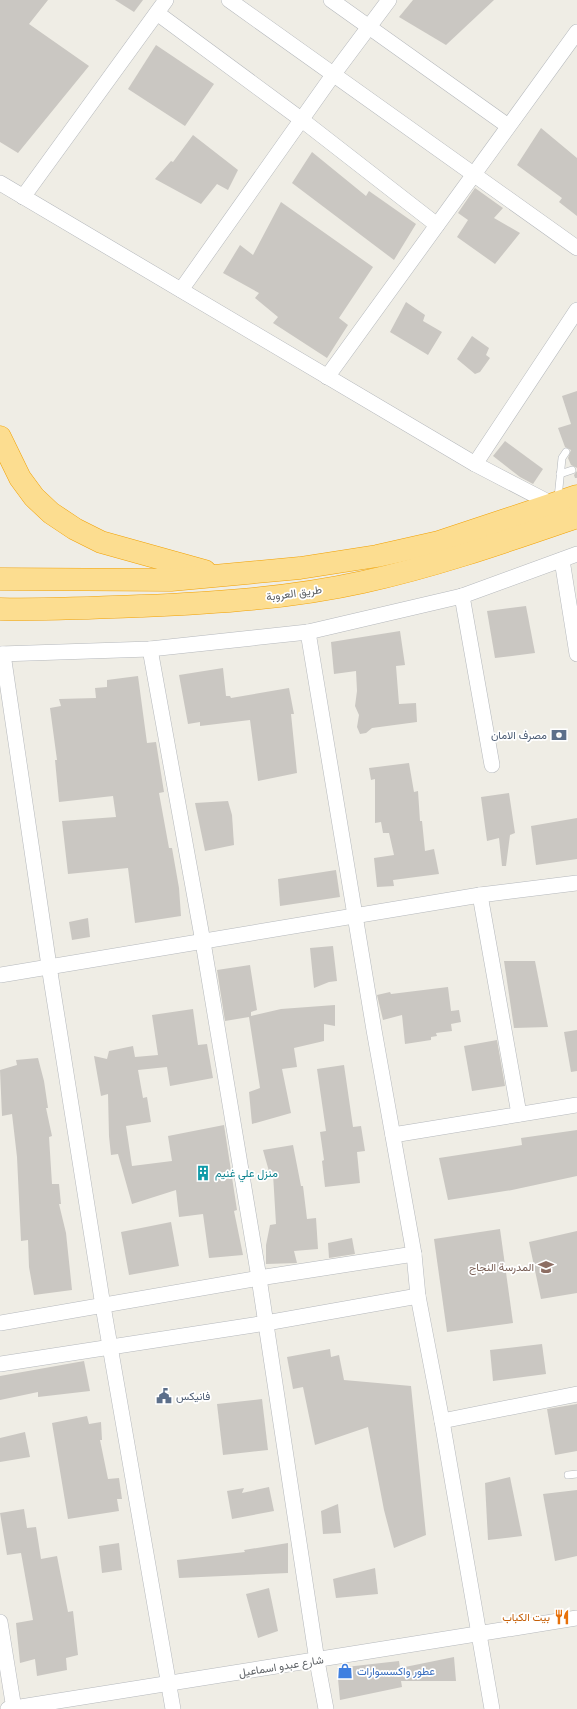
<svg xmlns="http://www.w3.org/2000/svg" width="577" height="1709" viewBox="0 0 577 1709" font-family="Figtree,Vazirmatn,sans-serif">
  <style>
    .building { fill: #cac7c2 }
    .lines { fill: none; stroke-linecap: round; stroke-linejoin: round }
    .lane-casing { stroke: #b5b8bc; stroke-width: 8 }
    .street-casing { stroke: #b5b8bc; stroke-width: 16 }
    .highway-casing { stroke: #f1a103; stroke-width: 23 }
    .lane { stroke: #fff; stroke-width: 7 }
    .street { stroke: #fff; stroke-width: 15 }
    .highway { stroke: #fcdd90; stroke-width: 22 }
    .labels { text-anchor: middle; stroke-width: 3.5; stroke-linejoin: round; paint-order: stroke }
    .street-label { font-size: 11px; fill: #5d6165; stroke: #fff }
    .service-label { font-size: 11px; fill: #4e5e75; stroke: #fff; text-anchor: end }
    .culture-label { font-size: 11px; fill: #0d838f; stroke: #fff; text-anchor: start }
    .education-label { font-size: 11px; fill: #785e54; stroke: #fff; text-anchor: end }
    .food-label { font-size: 11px; fill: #c56008; stroke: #fff; text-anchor: end }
    .shop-label { font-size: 11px; fill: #366cbe; stroke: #fff; text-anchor: start }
  </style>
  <rect width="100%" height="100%" fill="#efede5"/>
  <g class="building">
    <path d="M0 0H48L29 24 89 66 18 153 0 142Z"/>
    <path d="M115 0H143L134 12Z"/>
    <path d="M413 0H494L446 45 399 17Z"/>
    <path d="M156 45 214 84 185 126 128 89Z"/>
    <path d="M541 128 577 158V216L559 202 562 198 517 165Z"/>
    <path d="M193 135 238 170 228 190 217 184 201 204 155 179 171 161 173 162Z"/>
    <path d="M312 152 366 196 369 191 416 224 394 260 292 183Z"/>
    <path d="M475 188 503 208 494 218 520 233 495 264 457 237 468 220 458 213Z"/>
    <path d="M281 202 373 267 339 318 348 325 327 358 273 323 278 317 255 298 259 293 223 273 240 245 253 255Z"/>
    <path d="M406 302 425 315 423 321 442 332 428 355 390 332Z"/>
    <path d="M472 336 489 348 486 355 490 358 480 372 475 374 457 359Z"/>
    <path d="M577 391V478H575L574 475 577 471V468L571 465 568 458 571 450 565 447 558 428 571 424 562 396Z"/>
    <path d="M505 441 543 469 533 484 520 477 493 456Z"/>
    <path d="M526 606 535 653 495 658 487 611Z"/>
    <path d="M400 631 405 665 396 666 399 704 416 703 417 722 372 728 366 733 360 734 357 727 359 715 355 706 357 691 356 671 334 674 331 642Z"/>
    <path d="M223 668 226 696H230L231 698 289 688 294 714H291L297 773 258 781 250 720 200 726V722L188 724 179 675Z"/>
    <path d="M138 676 147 743 156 742 164 792 159 793 169 848H172L179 888 181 916 135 923 128 868 68 874 62 821 116 817 113 796 59 802 55 760H57L50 708 61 706 59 699 96 698 95 688 107 687V680Z"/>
    <path d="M409 763 414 792 418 791 420 821H422L425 851 434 849 439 874 393 880 394 886 377 887 374 858 394 855 389 833H383L381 822 375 823V779L371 780 369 768Z"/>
    <path d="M509 793 515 833 510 835 506 866H502L499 838 487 841 481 797Z"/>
    <path d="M228 801 232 815 234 845 205 851 195 803Z"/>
    <path d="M577 818V859L536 865 531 826Z"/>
    <path d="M336 870 340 897 280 906 278 879Z"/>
    <path d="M88 918 90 937 72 940 69 922Z"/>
    <path d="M333 946 337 981 329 982 314 988 310 948Z"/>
    <path d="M504 961H535L548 1027 514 1028Z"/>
    <path d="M250 965 257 1010 251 1012V1016L281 1009 335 1005V1026L324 1024V1041L294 1048 297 1067 282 1069 291 1113 252 1124 249 1092 260 1088 249 1017 225 1021 217 970Z"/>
    <path d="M448 987 451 1011 459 1010 461 1022 451 1024 452 1031 436 1033 437 1036 431 1037V1040L405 1044 402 1015 383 1020 377 995 390 992 391 994Z"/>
    <path d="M193 1009 198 1045 207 1044 213 1078 170 1086 167 1067 138 1070 143 1098 147 1097 151 1122 126 1126 132 1166 172 1161 168 1136 224 1125 237 1210 234 1211 243 1255 209 1258 203 1214 179 1217 176 1190 132 1204 118 1154 111 1155 109 1136 108 1094 101 1096 94 1056 107 1059 109 1051 133 1046 135 1057 158 1055 152 1015Z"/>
    <path d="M577 1030V1071L571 1072 564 1032Z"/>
    <path d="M497 1040 505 1086 472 1091 464 1046Z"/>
    <path d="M38 1058 44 1081 48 1108H46L52 1136 49 1137 52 1184H59L61 1204H59L66 1233 72 1290 34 1295 29 1267 28 1240 21 1241 17 1157 12 1114 2 1116 0 1070 17 1065 16 1060Z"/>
    <path d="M344 1065 353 1127 361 1126 365 1151 357 1152 360 1183 325 1187 322 1161 324 1160 320 1132 326 1131 317 1069Z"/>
    <path d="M577 1130V1176L512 1190 448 1200 439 1158 522 1145 521 1138Z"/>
    <path d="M293 1145 301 1186H303L307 1219 316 1218 318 1249 294 1251 297 1263 266 1264V1245L270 1225 276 1224 273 1174 270 1175 263 1150Z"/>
    <path d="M171 1222 179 1266 129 1275 121 1232Z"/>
    <path d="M500 1229 513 1323 447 1332 434 1239Z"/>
    <path d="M577 1231V1293L541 1299 529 1242Z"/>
    <path d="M352 1238 355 1254 329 1258 328 1243Z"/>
    <path d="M542 1344 546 1374 493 1381 490 1350Z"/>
    <path d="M330 1349 331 1357 339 1355 344 1380 411 1386 426 1535 394 1548 384 1510 368 1427 315 1445 303 1387 293 1389 287 1357Z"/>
    <path d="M84 1361 90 1391 38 1397V1392L0 1400V1376Z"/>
    <path d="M262 1399 268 1450 223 1455 217 1404Z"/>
    <path d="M577 1404V1451L555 1455 547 1409Z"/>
    <path d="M87 1416 89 1424 101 1422 102 1440H100L108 1479 119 1478 122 1499H117L119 1511 68 1519 52 1423Z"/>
    <path d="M25 1432 30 1457 0 1462V1438Z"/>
    <path d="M510 1477 522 1536 488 1540 485 1483Z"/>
    <path d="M269 1487 274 1511 232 1519 227 1491 244 1488 242 1493Z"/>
    <path d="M577 1490V1556L555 1561 543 1494Z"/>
    <path d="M338 1504 341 1533 323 1534 321 1511Z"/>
    <path d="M24 1509 27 1528 36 1527 41 1559 57 1556 68 1612 73 1611 78 1655 66 1658 67 1670 37 1676 35 1659 20 1663 16 1623 33 1620 21 1553 7 1555 0 1513Z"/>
    <path d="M119 1543 122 1570 102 1573 99 1546Z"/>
    <path d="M288 1543V1573L179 1578 177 1560 245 1552 244 1550Z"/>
    <path d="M375 1568 378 1594 336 1598 333 1579Z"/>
    <path d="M269 1588 278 1631 258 1638 246 1594Z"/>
    <path d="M454 1657 456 1681H401L402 1687 340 1700 337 1668 399 1661 400 1668Z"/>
  </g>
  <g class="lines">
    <defs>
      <g id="lane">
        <path d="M560 474 572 470"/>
        <path d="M558 498 562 458 566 452"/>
        <path d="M568 1475 577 1474"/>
      </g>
      <g id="street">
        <path d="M229 0 577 248"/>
        <path d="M331 0 508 126"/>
        <path d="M157 13 302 120 437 225"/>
        <path d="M0 183 475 464 552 504"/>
        <path d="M23 197 166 0"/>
        <path d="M181 290 333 75 389 0"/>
        <path d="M327 377 577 32"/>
        <path d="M475 464 577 310"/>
        <path d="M562 560 577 654"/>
        <path d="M462 596 492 765"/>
        <path d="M308 632 374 1030 414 1254 418 1296 442 1421 492 1709"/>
        <path d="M150 649 203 942 259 1278 317 1661 326 1709"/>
        <path d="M0 654 150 649 308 632 462 596 577 554"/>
        <path d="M3 654 49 966 103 1306 173 1709"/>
        <path d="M480 895 519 1114"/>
        <path d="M0 975 480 895 577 883"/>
        <path d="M393 1135 577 1105"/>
        <path d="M0 1323 259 1278 414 1254"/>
        <path d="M0 1364 266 1323 418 1296"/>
        <path d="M442 1421 577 1394"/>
        <path d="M0 1622 14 1709"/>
        <path d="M8 1709 577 1618"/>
      </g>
      <g id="highway">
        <path d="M0 437 20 478 34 497 51 513 75 529 101 542 205 571"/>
        <path d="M0 579 171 580 300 568 377 556 439 542 577 496"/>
        <path d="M0 609C47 610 94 608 142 606 216 603 291 598 363 582 436 566 507 541 577 517"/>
      </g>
    </defs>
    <use href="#lane" class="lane-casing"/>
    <use href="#street" class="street-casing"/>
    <use href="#highway" class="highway-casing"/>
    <use href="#lane" class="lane"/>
    <use href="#street" class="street"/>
    <use href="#highway" class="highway"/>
  </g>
  <defs>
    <symbol id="bank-bare" viewBox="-9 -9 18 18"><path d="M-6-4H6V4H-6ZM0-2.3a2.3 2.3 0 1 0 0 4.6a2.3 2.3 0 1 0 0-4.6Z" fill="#5c6f8a" stroke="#fff" stroke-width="2.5" paint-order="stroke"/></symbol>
    <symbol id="building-bare" viewBox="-9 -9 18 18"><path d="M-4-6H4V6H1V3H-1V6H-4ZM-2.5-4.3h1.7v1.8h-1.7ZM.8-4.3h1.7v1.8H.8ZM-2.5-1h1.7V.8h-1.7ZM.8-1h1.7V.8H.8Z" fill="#0f9aa8" stroke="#fff" stroke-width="2.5" paint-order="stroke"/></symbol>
    <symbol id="school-bare" viewBox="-9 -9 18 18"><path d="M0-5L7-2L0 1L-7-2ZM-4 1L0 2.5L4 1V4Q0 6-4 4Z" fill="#8d6e63" stroke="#fff" stroke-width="2.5" paint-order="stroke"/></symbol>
    <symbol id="civic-bare" viewBox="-9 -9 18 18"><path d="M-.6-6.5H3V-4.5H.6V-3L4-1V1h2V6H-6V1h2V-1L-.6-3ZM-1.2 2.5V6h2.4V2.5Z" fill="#5c6f8a" stroke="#fff" stroke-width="2.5" paint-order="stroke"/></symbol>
    <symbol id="restaurant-bare" viewBox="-9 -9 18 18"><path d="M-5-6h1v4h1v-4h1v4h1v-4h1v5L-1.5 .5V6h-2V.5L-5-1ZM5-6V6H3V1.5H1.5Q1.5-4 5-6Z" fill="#e8710a" stroke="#fff" stroke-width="2.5" paint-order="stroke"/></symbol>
    <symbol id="shop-bare" viewBox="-9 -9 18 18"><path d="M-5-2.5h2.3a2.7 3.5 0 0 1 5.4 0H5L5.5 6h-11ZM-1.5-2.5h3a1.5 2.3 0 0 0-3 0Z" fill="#3f7fe0" stroke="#fff" stroke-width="2.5" paint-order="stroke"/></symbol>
  </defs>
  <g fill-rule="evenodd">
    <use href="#bank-bare" x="548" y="724" width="22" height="22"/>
    <use href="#building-bare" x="192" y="1162" width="22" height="22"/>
    <use href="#school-bare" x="535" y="1256" width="22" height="22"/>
    <use href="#civic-bare" x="153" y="1385" width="22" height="22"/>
    <use href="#restaurant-bare" x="551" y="1606" width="22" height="22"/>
    <use href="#shop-bare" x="334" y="1660" width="22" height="22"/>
  </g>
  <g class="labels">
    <g class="street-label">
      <text transform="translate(294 593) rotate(-8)" y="4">طريق العروبة</text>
      <text transform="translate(281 1666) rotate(-9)" y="4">شارع عبدو اسماعيل</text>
    </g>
    <g class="service-label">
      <text x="547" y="739">مصرف الامان</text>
      <text x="176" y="1400" text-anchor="start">فانيكس</text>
    </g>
    <g class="culture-label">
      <text x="215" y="1177">منزل علي غنيم</text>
    </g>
    <g class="education-label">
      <text x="534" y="1271">المدرسة النجاح</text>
    </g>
    <g class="food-label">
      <text x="550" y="1621">بيت الكباب</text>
    </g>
    <g class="shop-label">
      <text x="357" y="1675">عطور واكسسوارات</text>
    </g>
  </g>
</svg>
